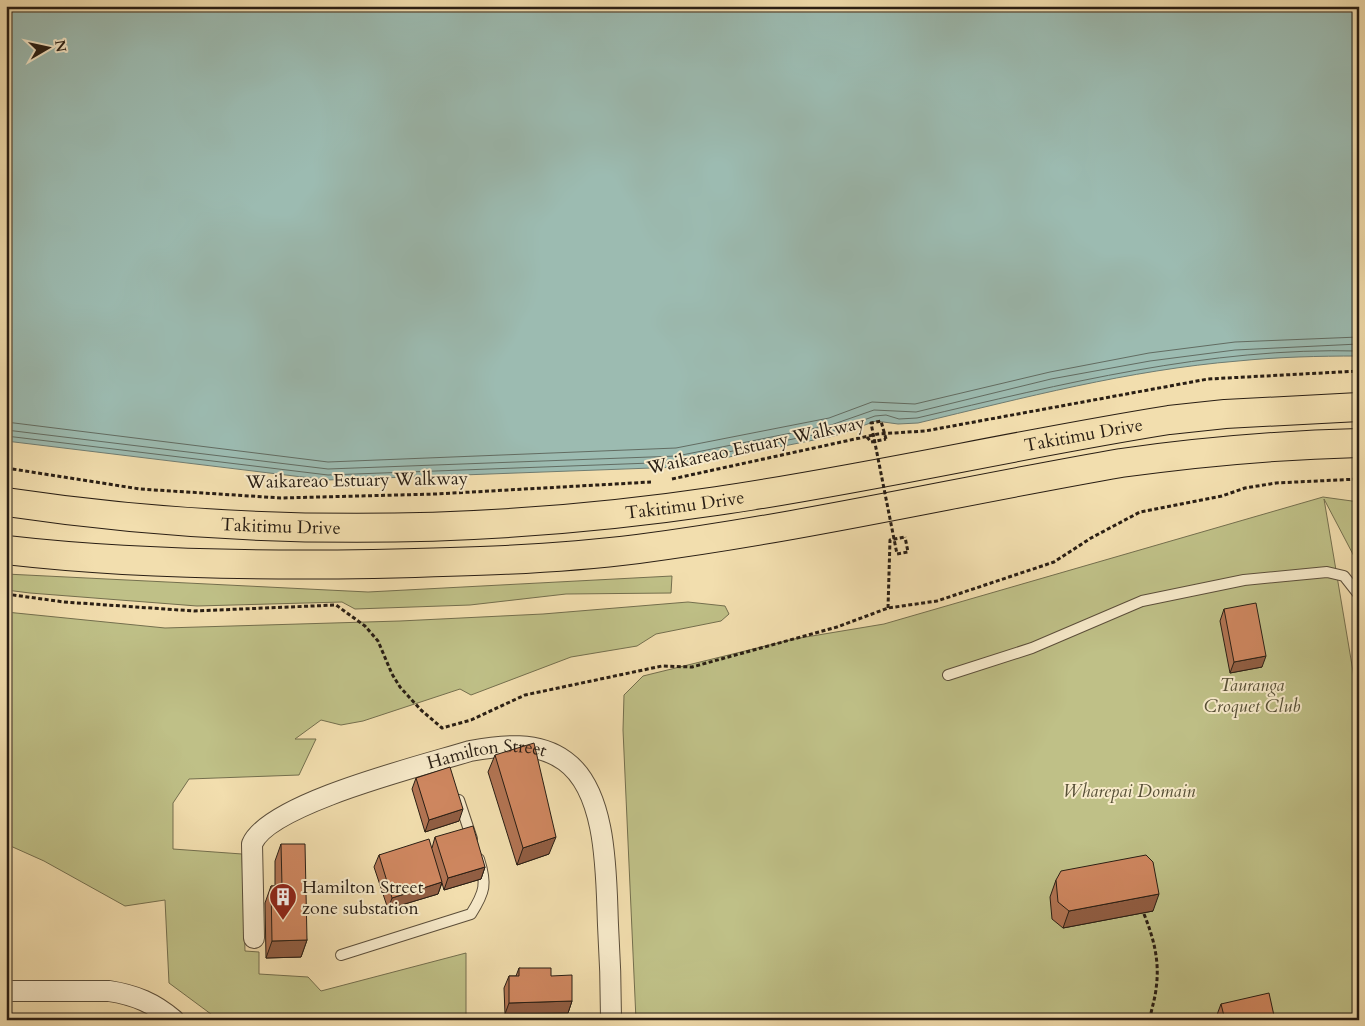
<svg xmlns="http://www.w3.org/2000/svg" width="1365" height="1026" viewBox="0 0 1365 1026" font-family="Cardo,serif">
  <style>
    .green { fill: #bfc087; stroke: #746f4e }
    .water { fill: #9cbbb1; stroke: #6e7c72 }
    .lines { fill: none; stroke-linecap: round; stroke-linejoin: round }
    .shore { stroke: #626c62; stroke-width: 1 }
    .service-casing { stroke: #5b4e3a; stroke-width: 12 }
    .minor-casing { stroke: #5b4e3a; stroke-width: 22 }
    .trunk-casing { stroke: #291e14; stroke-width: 30 }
    .path { stroke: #291e14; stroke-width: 3; stroke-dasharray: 4 2.5; stroke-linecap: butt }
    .service { stroke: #f7eaca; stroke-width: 10 }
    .minor { stroke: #f7eaca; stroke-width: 20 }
    .trunk { stroke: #f2deae; stroke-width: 28 }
    .path-bridge { stroke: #291e14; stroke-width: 3; stroke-dasharray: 4 2.5; stroke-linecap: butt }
    .wall { fill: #b27453; stroke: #291e14 }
    .shaded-wall { fill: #915e43; stroke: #291e14 }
    .building { fill: #cf8760; stroke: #291e14 }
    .labels { text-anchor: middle; stroke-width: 4; stroke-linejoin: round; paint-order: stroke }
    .street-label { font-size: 18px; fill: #291e14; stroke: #f7eaca }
    .park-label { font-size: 18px; font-style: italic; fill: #564f36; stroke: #f7eaca }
    .poi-label { font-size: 18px; fill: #291e14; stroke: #f7eaca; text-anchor: start }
  </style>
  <rect width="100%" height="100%" fill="#f2deae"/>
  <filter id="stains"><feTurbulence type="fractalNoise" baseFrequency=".004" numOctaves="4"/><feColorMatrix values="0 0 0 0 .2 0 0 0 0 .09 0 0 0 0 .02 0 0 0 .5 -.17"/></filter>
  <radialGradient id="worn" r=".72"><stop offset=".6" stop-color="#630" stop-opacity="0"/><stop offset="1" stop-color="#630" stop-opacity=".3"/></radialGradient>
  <g class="green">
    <path d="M1323 497 1359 502V572L1356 560 1324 499 1359 707V1020H636L623 730 624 695 643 676 794 639 884 624Z"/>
    <path d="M6 574 368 592 672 576 671 593 566 594 470 605 355 609 342 602 197 606 30 593 6 590Z"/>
    <path d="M688 602 725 606 729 614 721 621 656 634 637 646 571 657 471 695 460 689 363 721 341 725 321 720 295 739H316L299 775 189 779 173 803V849L242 854 245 951 259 952V974L308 977 321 991 466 953V1020H219L169 983 165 900 125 906 44 861 6 844V612L165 628 400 621 543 614Z"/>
  </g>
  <path class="water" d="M6 6H1359V356C1318 356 1278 357 1238 361 1129 370 1023 398 918 423L898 424 876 421 834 436 679 467 327 480 6 441Z"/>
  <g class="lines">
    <g class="shore">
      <path d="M6 422 328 462 676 448 829 418 872 402 915 404 1050 372 1149 353 1235 342 1359 337"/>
      <path d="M6 430 328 469 677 456 831 425 874 410 916 412 1051 379 1150 361 1235 350 1359 344"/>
      <path d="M6 436 328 475 678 462 833 431 875 416 886 415 899 419 917 418C1062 384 1209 347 1359 351"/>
    </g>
    <defs>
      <g id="service">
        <path d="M948 675 1032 648 1142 601 1244 580 1327 572 1344 576 1359 595"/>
        <path d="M459 800 472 839"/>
        <path d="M341 955 471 914C485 892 487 884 479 859"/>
      </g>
      <g id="minor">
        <path id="s1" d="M254 938 252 844C269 803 425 765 470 751 502 745 538 741 565 761 608 792 606 877 608 925 610 957 611 988 611 1020"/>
        <path d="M6 991H109C135 995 154 1003 174 1020"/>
      </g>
      <g id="trunk">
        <path id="s2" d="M6 502C242 537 481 536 717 501 868 479 1018 444 1169 420L1225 414 1359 407"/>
        <path d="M6 550C128 564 250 566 373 564 461 562 550 560 638 549 800 528 960 491 1121 463 1200 452 1279 445 1359 443"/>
      </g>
    </defs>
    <use href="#service" class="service-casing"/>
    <use href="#minor" class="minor-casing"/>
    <use href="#trunk" class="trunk-casing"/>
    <g class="path">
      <path d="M867 437 871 442 886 439"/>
      <path d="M6 468 140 489 281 498 436 494 651 482"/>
      <path d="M672 479 878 434 925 431 1208 379 1359 371"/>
      <path d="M6 594 64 602 194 611 336 605 365 626 378 641 392 674 400 687 421 710 442 728 471 720 525 695 662 666 692 667 837 627 888 608 937 601 1054 562 1091 538 1140 512 1222 496 1245 488 1276 483 1359 479"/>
      <path d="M888 608 890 540 905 537"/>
      <path d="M1144 914C1154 939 1160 962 1156 989 1155 1000 1151 1009 1150 1020"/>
    </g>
    <use href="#service" class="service"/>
    <use href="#minor" class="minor"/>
    <use href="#trunk" class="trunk"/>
    <path class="path-bridge" d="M886 439 881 421 871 423 897 554 908 552 905 537"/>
  </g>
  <g class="wall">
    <path d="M1224 609 1262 667 1230 673 1220 621Z"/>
    <path d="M495 755 549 854 517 865 488 772Z"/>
    <path d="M416 778 459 821 425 832 412 789Z"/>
    <path d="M435 837 485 867 481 879 444 890 442 883 438 894 388 909 374 867 379 855 432 848Z"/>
    <path d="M281 844 307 940 301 957 266 958 265 903 271 886H275V861Z"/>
    <path d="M1056 880 1153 911 1063 928 1052 919 1050 897Z"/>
    <path d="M519 968 551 976 572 1001 568 1013 505 1014 504 988 509 976H516Z"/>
    <path d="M1221 1004 1275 1020H1215Z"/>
  </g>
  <g class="shaded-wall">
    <path d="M1266 656 1262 667 1230 673 1234 662Z"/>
    <path d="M463 809 459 821 425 832 429 820Z"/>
    <path d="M556 837 549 854 517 865 523 848Z"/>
    <path d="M485 867 481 879 444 890 448 878Z"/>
    <path d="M442 882 438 894 388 909 392 898Z"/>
    <path d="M1159 894 1153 911 1063 928 1069 911Z"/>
    <path d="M307 940 301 957 266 958 272 941Z"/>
    <path d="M572 1001 568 1013 505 1014 509 1003Z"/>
  </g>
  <g class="building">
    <path d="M1256 603 1266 656 1234 662 1224 609Z"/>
    <path d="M534 743 556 837 523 848 495 755Z"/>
    <path d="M450 767 463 809 429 820 416 778Z"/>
    <path d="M473 826 485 867 448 878 435 837Z"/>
    <path d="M429 839 442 882 392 898 379 855Z"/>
    <path d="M281 844H305L307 940 272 941 271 886H282Z"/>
    <path d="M1146 855 1153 862 1159 894 1069 911 1058 902 1056 880 1061 871Z"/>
    <path d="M519 968H551V976L572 975V1001L509 1003V976H519Z"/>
    <path d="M1269 993 1275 1020H1225L1221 1004Z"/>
    <path d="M510 1018V1020H459V1019Z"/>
  </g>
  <defs>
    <symbol id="building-pin" viewBox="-11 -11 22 30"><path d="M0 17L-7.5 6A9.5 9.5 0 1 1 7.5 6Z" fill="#8f2418" stroke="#f7eaca"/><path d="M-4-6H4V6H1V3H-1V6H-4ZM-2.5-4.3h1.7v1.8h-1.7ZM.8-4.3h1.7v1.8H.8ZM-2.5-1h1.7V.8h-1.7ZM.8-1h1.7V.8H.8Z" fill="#fff"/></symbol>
  </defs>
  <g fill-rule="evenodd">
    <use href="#building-pin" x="267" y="881" width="32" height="43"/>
  </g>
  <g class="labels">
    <g class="street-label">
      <text dy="6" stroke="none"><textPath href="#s2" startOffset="1086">Takitimu Drive</textPath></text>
      <text transform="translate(756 445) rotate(-12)" y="6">Waikareao Estuary Walkway</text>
      <text transform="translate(357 480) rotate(-1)" y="6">Waikareao Estuary Walkway</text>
      <text dy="6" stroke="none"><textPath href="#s2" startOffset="681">Takitimu Drive</textPath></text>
      <text dy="6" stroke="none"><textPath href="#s2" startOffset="276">Takitimu Drive</textPath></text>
      <text dy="6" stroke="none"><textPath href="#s1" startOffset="351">Hamilton Street</textPath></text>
    </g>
    <g class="park-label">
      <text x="1252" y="691">Tauranga<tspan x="1252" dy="21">Croquet Club</tspan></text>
      <text x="1129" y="797">Wharepai Domain</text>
    </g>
    <g class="poi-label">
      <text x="302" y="893">Hamilton Street<tspan x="302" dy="21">zone substation</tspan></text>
    </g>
  </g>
  <rect width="1365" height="1026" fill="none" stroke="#f2deae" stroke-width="25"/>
  <rect x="8" y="8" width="1350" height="1011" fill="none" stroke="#291e14" stroke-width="2.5"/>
  <rect x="12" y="12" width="1340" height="1001" fill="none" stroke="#291e14"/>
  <g transform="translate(48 48) rotate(81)" stroke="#f7eaca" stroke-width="4" paint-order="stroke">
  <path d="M0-4L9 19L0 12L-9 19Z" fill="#291e14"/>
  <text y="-8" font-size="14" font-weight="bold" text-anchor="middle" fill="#291e14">N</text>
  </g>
  <rect width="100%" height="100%" filter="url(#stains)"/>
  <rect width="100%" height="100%" fill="url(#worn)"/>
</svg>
